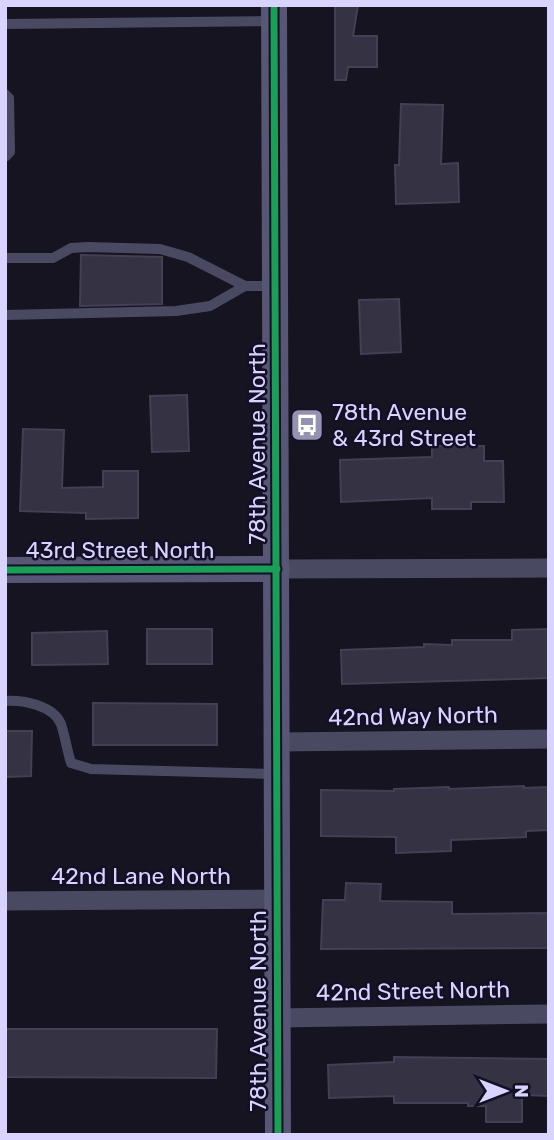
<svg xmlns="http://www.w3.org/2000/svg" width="554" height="1140" viewBox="0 0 554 1140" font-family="Rubik,sans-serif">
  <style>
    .building { fill: #343243; stroke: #433f54; stroke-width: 2 }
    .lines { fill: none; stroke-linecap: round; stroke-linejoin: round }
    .lane { stroke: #4a4962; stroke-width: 10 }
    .street { stroke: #4a4962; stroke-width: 19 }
    .secondary { stroke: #575674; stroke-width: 26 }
    .cycleway-casing { stroke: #130f26; stroke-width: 11 }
    .cycleway { stroke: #1a9f57; stroke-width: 7 }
    .labels { text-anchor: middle; stroke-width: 5; stroke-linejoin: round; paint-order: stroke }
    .poi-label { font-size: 23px; fill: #d9d4ff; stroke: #130f26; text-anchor: start }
    .street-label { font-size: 23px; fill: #d9d4ff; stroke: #130f26 }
  </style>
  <rect width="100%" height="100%" fill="#161421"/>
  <g class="building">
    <path d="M335 5H358L353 36H377V67H348L346 80H335Z"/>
    <path d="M401 104 443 105 441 164 458 163 459 202 396 204 395 165H399Z"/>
    <path d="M81 255 162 257V304L80 306Z"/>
    <path d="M399 299 401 352 361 354 359 300Z"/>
    <path d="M187 395 189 451 152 452 150 396Z"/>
    <path d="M23 429 64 430 62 488 103 487V471H138V518L86 519V513L20 511Z"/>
    <path d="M432 446H484V461H503L504 502H471V509H432V498L341 502 340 460 432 457Z"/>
    <rect x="147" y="629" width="65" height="35"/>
    <path d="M549 629V678L342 684 341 650 424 647V644L452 645V640H512V630Z"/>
    <path d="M107 631 108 664 32 665V633Z"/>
    <path d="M93 703 217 704V745H93Z"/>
    <path d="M5 731H32L31 776 5 777Z"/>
    <path d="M524 786V788L549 787V830L526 831V837L451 840V851L396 853V837L321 836V790L394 791V789L449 787V789Z"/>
    <path d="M346 883 381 884 380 901 452 902V914L549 913V948L321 949 323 900H345Z"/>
    <path d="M5 1029H217L216 1078 5 1077Z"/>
    <path d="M394 1057 549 1059V1096L522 1095V1122H486V1106H468V1103H394V1096L329 1098 328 1065 394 1062Z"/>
  </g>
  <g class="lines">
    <g class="lane">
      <path d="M5 24 274 21"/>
      <path d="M5 94 9 98 10 152 5 157"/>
      <path d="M5 258H53L71 248 88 247 160 249 188 257 245 286H274"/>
      <path d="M5 315 176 311 210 306 245 286"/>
      <path d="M5 701C23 700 53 705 61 724 65 736 67 750 71 763L91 769 276 774"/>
    </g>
    <g class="street">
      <path d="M277 569 549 568"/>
      <path d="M277 742 549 739"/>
      <path d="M5 901 277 899"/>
      <path d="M277 1018 549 1014"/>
    </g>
    <g class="secondary">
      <path d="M274 5 278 1135"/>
      <path d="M5 570 277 569"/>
    </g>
    <defs>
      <g id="cycleway">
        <path d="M274 5 278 1135"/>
        <path d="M5 570 277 569"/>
      </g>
    </defs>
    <use href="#cycleway" class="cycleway-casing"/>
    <use href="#cycleway" class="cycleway"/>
  </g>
  <defs>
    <symbol id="bus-square" viewBox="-11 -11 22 22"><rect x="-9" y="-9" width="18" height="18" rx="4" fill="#9591b1" stroke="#130f26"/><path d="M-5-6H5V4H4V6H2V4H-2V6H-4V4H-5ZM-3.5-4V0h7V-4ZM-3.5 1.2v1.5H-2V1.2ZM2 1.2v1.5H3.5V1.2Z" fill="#fff"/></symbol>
  </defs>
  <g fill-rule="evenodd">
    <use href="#bus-square" x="288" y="406" width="38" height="38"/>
  </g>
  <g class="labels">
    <g class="poi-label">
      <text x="332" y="420">78th Avenue<tspan x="332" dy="26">&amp; 43rd Street</tspan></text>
    </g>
    <g class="street-label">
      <text transform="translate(257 444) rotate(-90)" y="8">78th Avenue North</text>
      <text x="120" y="558">43rd Street North</text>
      <text transform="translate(413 716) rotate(-1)" y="8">42nd Way North</text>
      <text x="141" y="884">42nd Lane North</text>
      <text transform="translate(413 991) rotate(-1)" y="8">42nd Street North</text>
      <text transform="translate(258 1011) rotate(-90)" y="8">78th Avenue North</text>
    </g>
  </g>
  <rect width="554" height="1140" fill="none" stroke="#d9d4ff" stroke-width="14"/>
  <g transform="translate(505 1091) rotate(90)" stroke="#130f26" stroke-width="5" paint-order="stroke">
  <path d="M0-5L12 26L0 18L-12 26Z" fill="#d9d4ff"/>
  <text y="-10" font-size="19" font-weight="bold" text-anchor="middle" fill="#d9d4ff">N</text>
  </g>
</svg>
